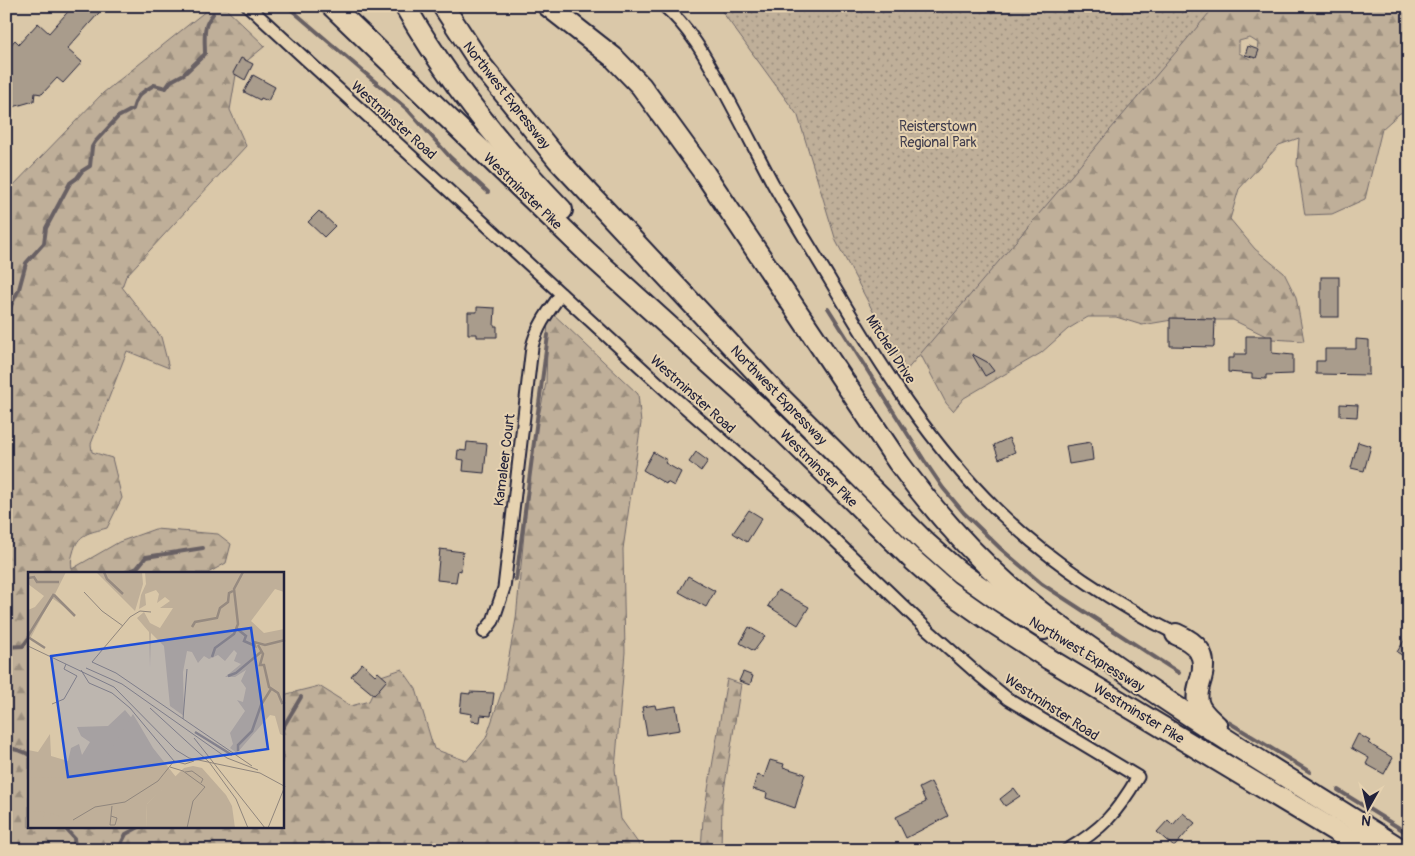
<svg xmlns="http://www.w3.org/2000/svg" width="1415" height="856" viewBox="0 0 1415 856" font-family="Pangolin,sans-serif">
  <style>
    .forest { fill: url(#forest-firs); stroke: #70686a; fill-rule: evenodd }
    .park { fill: url(#park-dots); stroke: #70686a }
    .lines { fill: none; stroke-linecap: round; stroke-linejoin: round }
    .stream { stroke: #686064; stroke-width: 4 }
    .building { fill: #a99c8c; stroke: #22223b }
    .street-casing { stroke: #22223b; stroke-width: 15 }
    .highway-casing { stroke: #22223b; stroke-width: 24 }
    .street { stroke: #e6d2b0; stroke-width: 11 }
    .highway { stroke: #e6d2b0; stroke-width: 20 }
    .labels { text-anchor: middle; stroke-width: 4; stroke-linejoin: round; paint-order: stroke }
    .street-label { font-size: 14px; fill: #22223b; stroke: #e6d2b0 }
    .park-label { font-size: 14px; fill: #413e4e; stroke: #e6d2b0 }
    .inset-river { fill: none; stroke: #968a80; stroke-width: 2.5 }
    .inset-road { fill: none; stroke: #90867d; stroke-width: 1 }
    .view { fill: #1d4ed8; fill-opacity: 0.15; stroke: #1d4ed8; stroke-width: 2.5 }
    .inset-edge { fill: none; stroke: #22223b; stroke-width: 2.5 }
  </style>
  <defs>
    <pattern id="forest-firs" width="22" height="20" patternUnits="userSpaceOnUse" patternTransform="scale(1.25)"><rect width="22" height="20" fill="#bfaf99"/><path d="M5 1l3.5 6h-7zM16 11l3.5 6h-7z" fill="#9b8e7e"/></pattern>
    <pattern id="park-dots" width="8" height="8" patternUnits="userSpaceOnUse" patternTransform="scale(1.25)"><rect width="8" height="8" fill="#bfaf99"/><path d="M2 2h.1M6 6h.1" fill="none" stroke="#9b8e7e" stroke-width="1.8" stroke-linecap="round"/></pattern>
  </defs>
  <rect width="100%" height="100%" fill="#dac8a9"/>
  <filter id="ink" filterUnits="userSpaceOnUse"><feTurbulence type="fractalNoise" baseFrequency=".02" numOctaves="2"/><feDisplacementMap in="SourceGraphic" scale="10" xChannelSelector="R" yChannelSelector="G"/><feConvolveMatrix kernelMatrix="1 2 1 2 8 2 1 2 1" color-interpolation-filters="sRGB"/></filter>
  <g filter="url(#ink)">
    <g class="forest">
      <path d="M212 6H223L265 46 237 69 230 110 246 146 126 276 122 287 161 337 169 368 127 351 91 444 92 452 112 458 122 498 107 528C89 533 78 533 73 553 71 559 71 563 72 569L119 542 155 529 218 534 231 544 226 563 208 573 29 574V827H282L283 695 319 686 351 706 369 701 381 676 402 669 416 689 434 749 467 761 486 738 503 688 516 619 532 449 546 383 548 309 638 394 641 423 623 549 625 652 615 769 621 819 643 850H6V193L103 93Z"/>
      <path d="M1028 6H1409V112L1400 113 1382 129 1365 199 1332 214 1305 215 1297 164 1299 138 1279 145 1239 189 1230 219 1255 249 1284 273 1296 297 1304 341 1272 339 1233 320H1172L1142 325 1116 317H1088L1068 329 1041 353 964 398 953 411 946 403 900 315ZM1250 38 1258 43 1257 53 1250 59 1239 53V41Z"/>
      <path d="M727 679 741 684 722 803 721 850H701L703 819Z"/>
    </g>
    <path class="park" d="M718 6H1215L905 372 836 241 798 116Z"/>
    <g class="lines">
      <g class="stream">
        <path d="M287 6 408 110 450 157 488 192"/>
        <path d="M828 308 924 460 943 488 964 513 1001 549 1042 584 1179 673"/>
        <path d="M6 316 19 289 26 263 44 243 46 228 70 183 77 178 82 171 90 166 92 147 95 142 118 117 133 109C137 94 141 93 154 85L166 88 171 81 184 74 205 54C205 38 202 26 213 14"/>
        <path d="M122 574 137 568 146 557 203 548"/>
        <path d="M516 580 548 335"/>
        <path d="M6 647 23 646 29 638"/>
        <path d="M1220 717 1310 772"/>
        <path d="M282 729 301 697"/>
        <path d="M6 745C12 751 22 749 29 755"/>
        <path d="M1338 790 1409 834"/>
        <path d="M64 827 74 838 75 850"/>
        <path d="M118 850 126 834 139 827"/>
      </g>
    </g>
    <g class="building">
      <path d="M73 6H105L67 49 82 62 63 83 57 78 42 94 35 93 34 101 6 109V50L15 40 19 44 38 23 49 33Z"/>
      <path d="M1248 46 1259 50 1256 58 1245 55Z"/>
      <path d="M241 58 253 64 245 80 233 73Z"/>
      <path d="M253 75 275 87 268 101 261 98 260 100 244 92Z"/>
      <path d="M319 211 335 226 324 237 308 222Z"/>
      <rect x="1321" y="277" width="18" height="40"/>
      <path d="M477 307 495 308 494 326H497V337H477V334H468V312H477Z"/>
      <path d="M1170 318 1215 319 1214 347 1170 346Z"/>
      <path d="M1246 336H1272V353L1293 355V374L1266 375V379L1252 378V374L1228 372V358H1234V354H1246Z"/>
      <path d="M1356 339 1369 340V375L1316 374V361H1325V349H1356Z"/>
      <path d="M972 354 987 362 994 371 985 376Z"/>
      <path d="M1340 404 1358 405 1357 417 1340 416Z"/>
      <path d="M1009 438 1015 452 999 459 994 445Z"/>
      <path d="M467 442 487 444 484 473 463 471 464 460 457 459 458 450 466 451Z"/>
      <path d="M1091 442 1093 460 1069 464 1066 446Z"/>
      <path d="M1358 442 1371 446 1364 471 1351 468Z"/>
      <path d="M653 452 667 460 665 463 681 472 674 486 667 482 666 484 643 470Z"/>
      <path d="M696 452 708 461 701 471 689 462Z"/>
      <path d="M749 510 762 518 747 542 733 533Z"/>
      <path d="M440 549 463 552 461 571 458 570 456 582 437 580Z"/>
      <path d="M688 576 715 591 706 607 679 592Z"/>
      <path d="M778 590 809 607 798 625 768 606Z"/>
      <path d="M749 627 765 636 754 651 740 643Z"/>
      <path d="M1409 633V660L1397 652Z"/>
      <path d="M362 663 375 675 378 672 387 680 374 695 351 676Z"/>
      <path d="M743 672 753 676 750 685 739 681Z"/>
      <path d="M470 692 494 693 491 716 481 715 480 722 471 721 472 714 460 712 462 693 470 694Z"/>
      <path d="M655 705 656 709 676 706 680 730 647 735 642 707Z"/>
      <path d="M1358 734 1370 741 1368 743 1393 758 1384 774 1366 764 1369 758 1351 748Z"/>
      <path d="M770 760 784 764 783 767 805 774 795 808 766 798 767 793 753 789 757 775 764 777Z"/>
      <path d="M931 782 948 816 906 838 896 817 926 802 919 788Z"/>
      <path d="M1014 788 1020 796 1005 806 1000 799Z"/>
      <path d="M1183 813 1195 823 1174 847 1157 832 1168 820 1173 825Z"/>
    </g>
    <g class="lines">
      <defs>
        <g id="street">
          <path d="M248 6 669 393 817 523 927 629 980 676 1008 699 1138 777C1117 813 1102 829 1067 850"/>
          <path d="M664 6C690 28 706 58 722 87 739 118 755 150 772 182 791 217 813 251 833 285 880 365 930 444 996 509 1049 561 1110 601 1176 634"/>
          <path d="M484 632 493 621 504 588 532 347C537 326 549 311 561 294"/>
        </g>
        <g id="highway">
          <path d="M332 6 586 251 757 406 913 560 948 591 989 620 1049 659 1367 850"/>
          <path d="M405 6C448 81 502 148 562 210"/>
          <path d="M443 6 482 66 558 160 773 390 926 543 959 572 1000 601 1044 629"/>
          <path d="M548 6 613 57 641 86 705 174 898 462C930 506 966 547 1006 583 1040 614 1078 639 1115 665 1209 731 1306 789 1402 850"/>
          <path d="M1176 634C1197 643 1208 654 1201 679 1199 686 1196 694 1198 702 1200 712 1210 719 1217 726"/>
        </g>
      </defs>
      <use href="#street" class="street-casing"/>
      <use href="#highway" class="highway-casing"/>
      <use href="#street" class="street"/>
      <use href="#highway" class="highway"/>
    </g>
  </g>
  <g class="labels">
    <g class="street-label">
      <text transform="translate(507 95) rotate(52)" y="5">Northwest Expressway</text>
      <text transform="translate(394 120) rotate(42)" y="5">Westminster Road</text>
      <text transform="translate(523 191) rotate(44)" y="5">Westminster Pike</text>
      <text transform="translate(891 349) rotate(57)" y="5">Mitchell Drive</text>
      <text transform="translate(693 394) rotate(42)" y="5">Westminster Road</text>
      <text transform="translate(779 395) rotate(46)" y="5">Northwest Expressway</text>
      <text transform="translate(504 460) rotate(-83)" y="5">Kamaleer Court</text>
      <text transform="translate(819 468) rotate(45)" y="5">Westminster Pike</text>
      <text transform="translate(1087 654) rotate(31)" y="5">Northwest Expressway</text>
      <text transform="translate(1052 707) rotate(33)" y="5">Westminster Road</text>
      <text transform="translate(1139 713) rotate(31)" y="5">Westminster Pike</text>
    </g>
    <g class="park-label">
      <text x="938" y="131">Reisterstown<tspan x="938" dy="16">Regional Park</tspan></text>
    </g>
  </g>
  <g transform="translate(28 572)">
    <rect width="256" height="256" fill="#dac8a9"/>
    <path d="M165 194 174 196 198 223 204 234 207 256H118L119 232 156 196Z" fill="#bfaf99"/>
    <path d="M0 0H38L27 22 42 39 24 26 2 67 6 71 0 66V38L7 35 16 24 0 12ZM68 0H114L115 12 107 39ZM117 0H256V20L247 17 223 49 236 61 256 57V164L252 162 247 144 242 143 209 181 202 176 205 172 202 161 217 139 209 128 215 130 218 116 213 109 218 98 207 105H197L213 92 206 89 209 81 206 78 197 89 190 83 181 87 176 84 170 91 164 80 159 79 155 100 156 144 142 134 136 74 123 61 122 95 121 60 109 46 116 40 122 51 132 56 145 36H132L142 29 137 25 129 31 131 22 128 18 117 22 118 33 111 37 113 23 118 12ZM97 138 107 150 95 195 0 232V178L10 180 22 162 23 184 40 189 43 176 51 172 54 183 62 170 53 164 49 155 80 154Z" fill="#bfaf99"/>
    <path d="M105 142 125 176 148 205 119 232 118 256H0V205L65 206Z" fill="#bfaf99"/>
    <path d="M6 239 17 240 13 256H0V241ZM23 241 33 245 41 256H19Z" fill="#bfaf99"/>
    <path class="inset-river" d="M76 0 79 7 95 22M0 6 6 5 9 10H31M26 23 47 44M164 55 167 50 189 46 192 36 200 30 201 21 205 19M208 56 218 64 216 69 227 74 226 70 237 73 257 68M0 64 26 22M0 65 17 76M230 73 235 82 232 93H236L241 115 250 121 254 131 257 130M184 85 187 76 206 62 210 52 206 17 215 0M200 104 208 101 233 80M167 160 204 183M210 179V173L224 159 233 133 243 117"/>
    <path class="inset-road" d="M56 20 74 39 95 54M123 40 112 39 102 45 64 90 88 101 224 194M0 74 86 115 148 178 161 186 232 201 256 214M58 96 94 112 199 186 230 198M53 98 61 111M61 111 84 121 102 136 146 189 157 192 166 189M24 132 36 127 49 104 36 97 38 92M122 136 181 190 208 227 220 256M155 147 159 97M166 166 237 256M142 195 155 199 177 215 165 229 159 256M157 200 164 199 175 207 173 211M83 244 89 246 87 253H82L84 234M45 248 67 235 97 230 130 209 146 189M240 256 257 214"/>
    <path class="view" d="M223 56 240 177 40 205 23 84Z"/>
    <rect width="256" height="256" class="inset-edge"/>
  </g>
  <rect width="1415" height="856" fill="none" stroke="#e6d2b0" stroke-width="25"/>
  <rect x="12" y="12" width="1390" height="831" fill="none" stroke="#22223b" stroke-width="2" filter="url(#ink)"/>
  <g transform="translate(1368 808) rotate(188)" stroke="#e6d2b0" stroke-width="4" paint-order="stroke">
  <path d="M0-4L9 19L0 12L-9 19Z" fill="#22223b"/>
  <text y="-8" font-size="14" font-weight="bold" text-anchor="middle" fill="#22223b">N</text>
  </g>
</svg>
